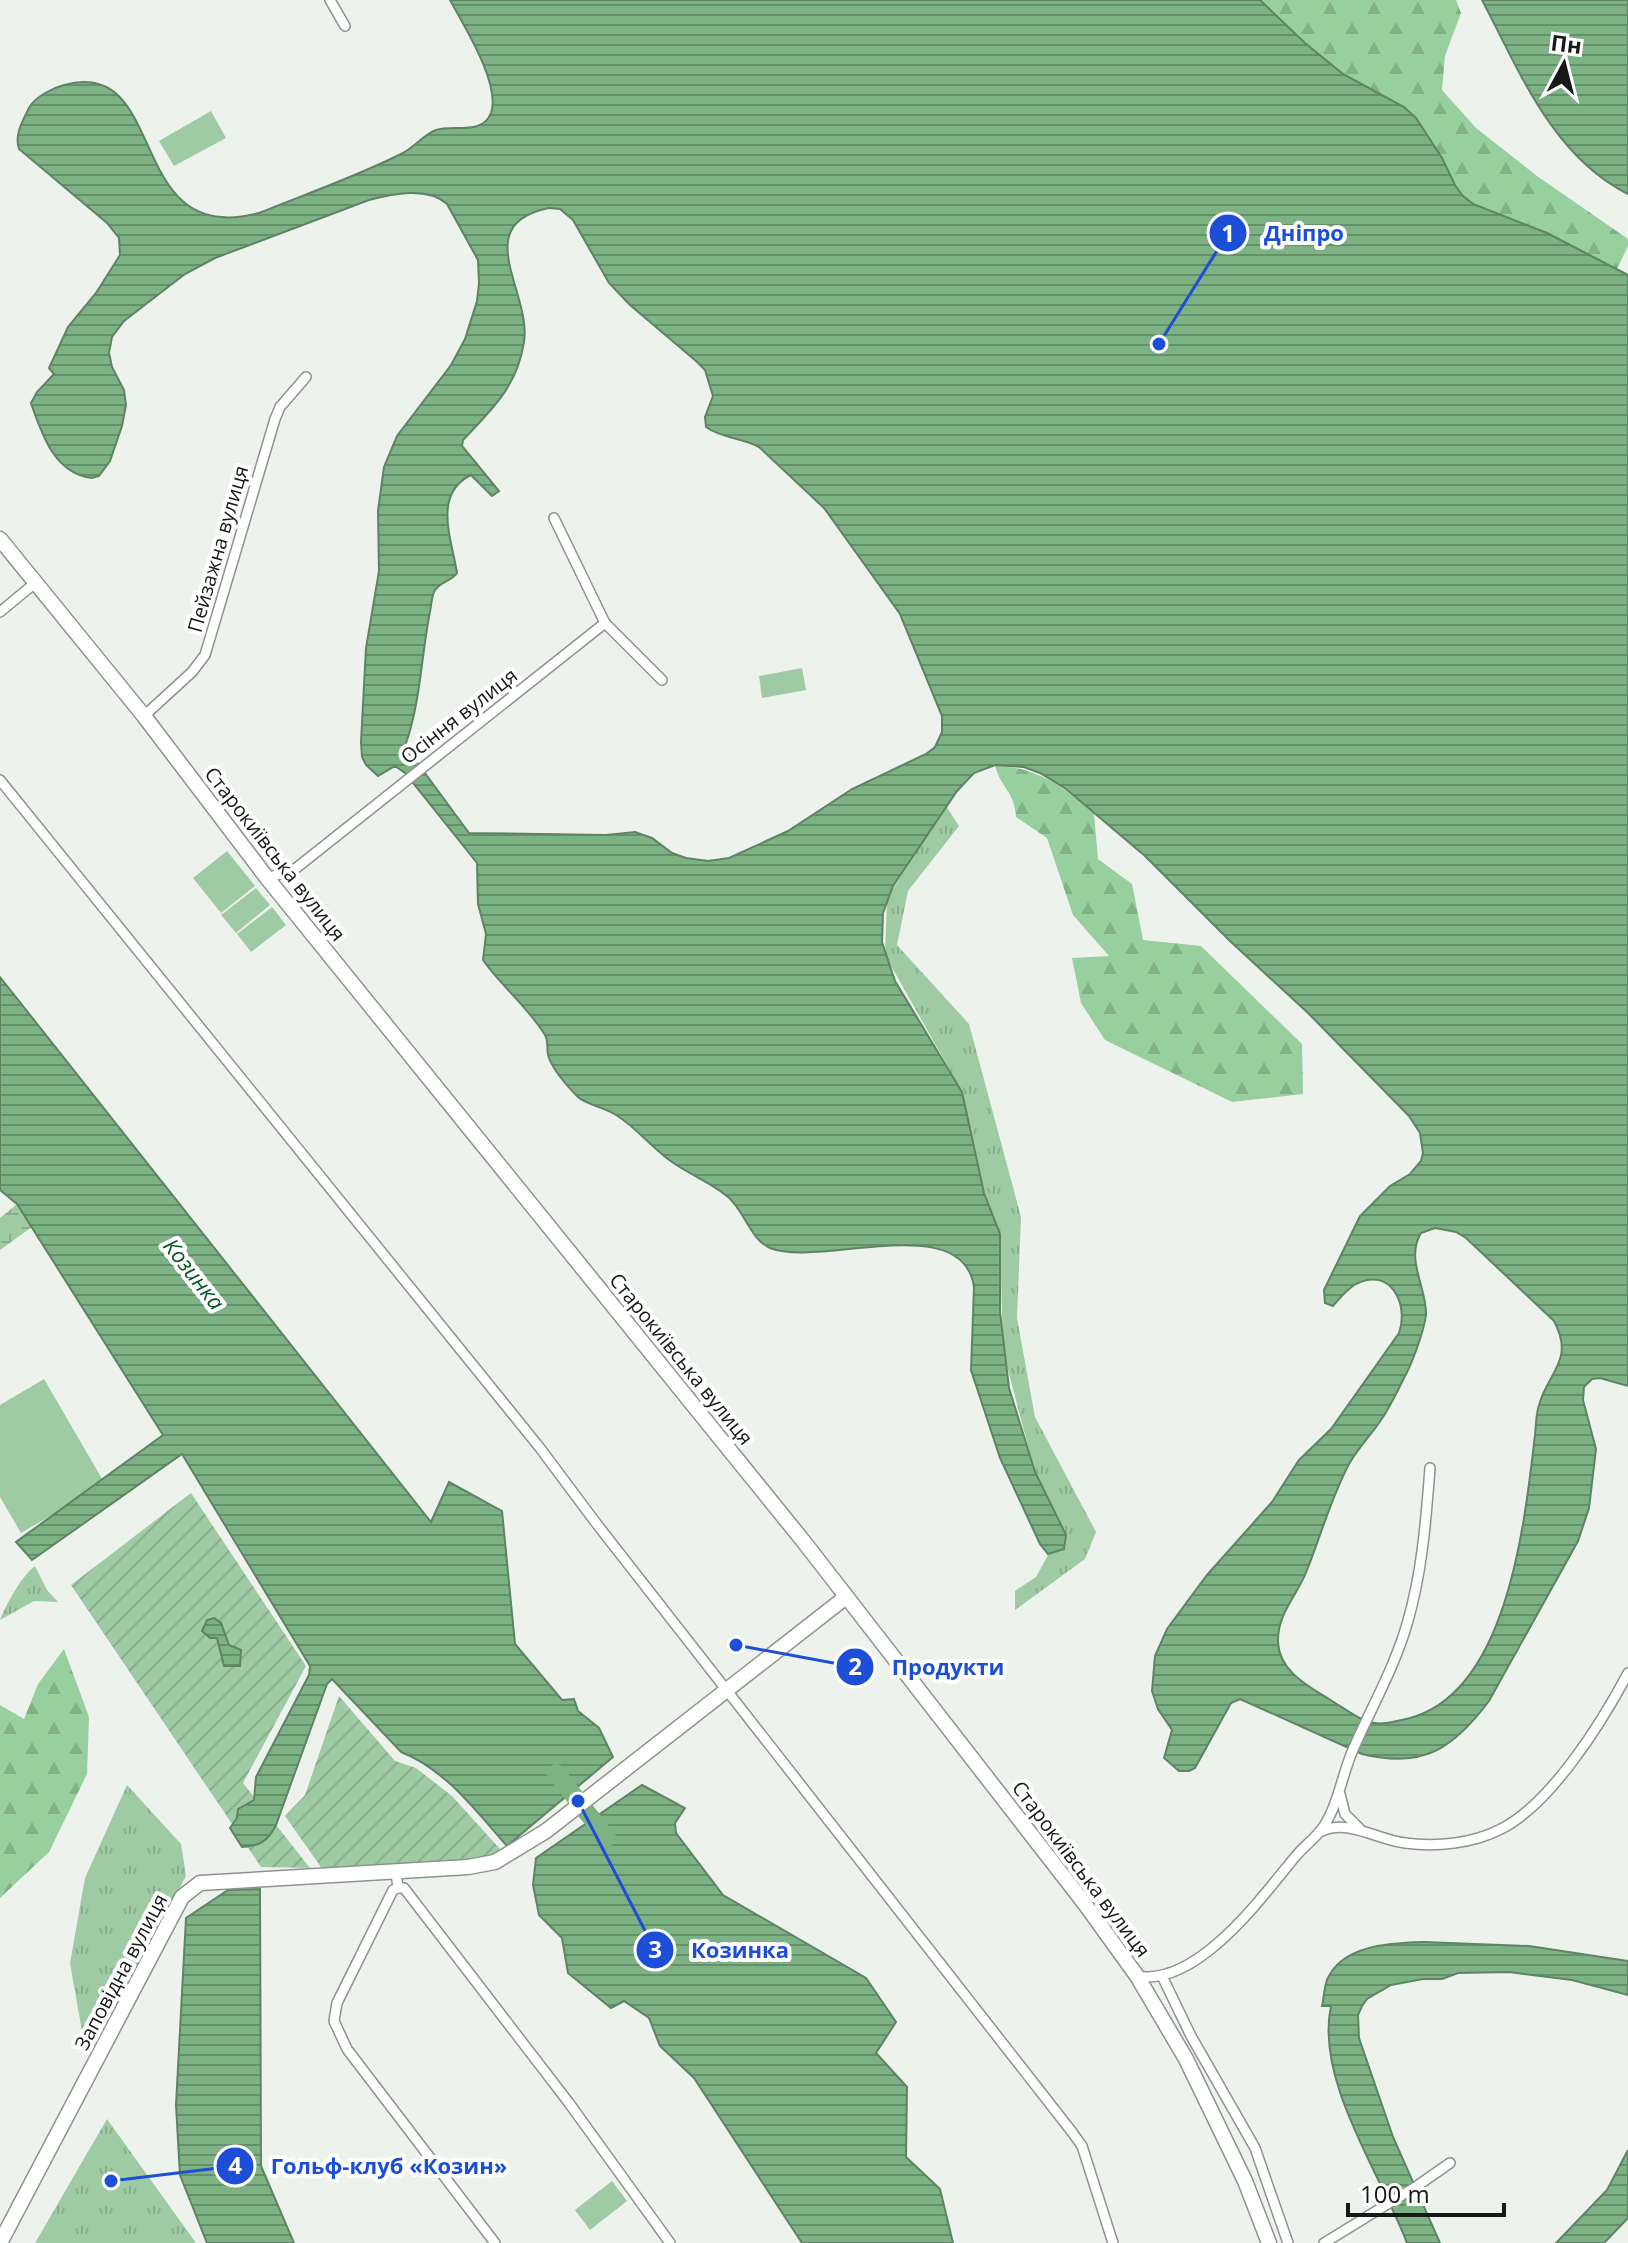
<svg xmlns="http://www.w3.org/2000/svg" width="1628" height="2243" viewBox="0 0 1628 2243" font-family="'Open Sans',sans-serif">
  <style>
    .grass { fill: url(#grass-tufts) }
    .forest { fill: url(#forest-firs) }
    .wetland { fill: url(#wetland-marsh) }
    .park { fill: #9fcba4 }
    .garden { fill: url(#garden-furrows) }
    .water { fill: url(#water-rules); stroke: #5e8464; stroke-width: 2; fill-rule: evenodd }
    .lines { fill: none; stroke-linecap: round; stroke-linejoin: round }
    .river { stroke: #7db284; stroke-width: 18 }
    .street-casing { stroke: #8e938e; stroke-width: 12 }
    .secondary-casing { stroke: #8e938e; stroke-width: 17 }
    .street { stroke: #fff; stroke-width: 9 }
    .secondary { stroke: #fff; stroke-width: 14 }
    .labels { text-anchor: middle; stroke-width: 8; stroke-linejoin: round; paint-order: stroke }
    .street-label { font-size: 20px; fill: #171918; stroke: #fff }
    .water-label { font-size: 22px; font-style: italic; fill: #00571e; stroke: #fff }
    .leader { fill: none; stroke: #1d4ed8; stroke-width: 3 }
    .callout-dot { fill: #1d4ed8; stroke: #fff; stroke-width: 3 }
    .mark-label { font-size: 24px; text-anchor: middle; font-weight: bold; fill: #fff }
    .callout-label { font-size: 22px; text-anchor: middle; font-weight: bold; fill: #1d4ed8; stroke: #fff; stroke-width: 8; stroke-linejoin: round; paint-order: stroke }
  </style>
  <defs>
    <pattern id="grass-tufts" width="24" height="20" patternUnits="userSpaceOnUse" patternTransform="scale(2)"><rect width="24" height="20" fill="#9fcba4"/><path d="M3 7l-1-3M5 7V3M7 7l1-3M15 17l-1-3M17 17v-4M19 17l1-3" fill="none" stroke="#88ae8c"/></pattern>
    <pattern id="forest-firs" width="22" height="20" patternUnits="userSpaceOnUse" patternTransform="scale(2)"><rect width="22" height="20" fill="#98cf9f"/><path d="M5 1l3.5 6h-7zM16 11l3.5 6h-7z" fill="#82b188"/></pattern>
    <pattern id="wetland-marsh" width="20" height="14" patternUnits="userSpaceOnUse" patternTransform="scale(2)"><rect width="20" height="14" fill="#9fcba4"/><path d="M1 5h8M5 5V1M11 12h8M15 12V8" fill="none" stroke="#88ae8c"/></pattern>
    <pattern id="garden-furrows" width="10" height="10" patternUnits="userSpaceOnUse" patternTransform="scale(2)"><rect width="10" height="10" fill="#9fcba4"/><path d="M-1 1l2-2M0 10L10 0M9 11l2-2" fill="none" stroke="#88ae8c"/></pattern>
    <pattern id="water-rules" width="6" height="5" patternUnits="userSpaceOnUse" patternTransform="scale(2)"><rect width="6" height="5" fill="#7db284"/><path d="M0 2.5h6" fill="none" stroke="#65906b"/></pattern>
  </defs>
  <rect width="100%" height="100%" fill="#edf2ed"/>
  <g class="grass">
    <path d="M946 806 959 826 908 891 897 945 969 1024 1021 1217 1017 1318 1035 1417 1096 1532 1085 1559 1015 1610V1591L1036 1577 1063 1528 1035 1472 1003 1351 1000 1240 987 1202 957 1083 885 955 887 898Z"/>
    <path d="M35 1566 47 1590 58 1602 34 1601 0 1620C6 1605 22 1575 35 1566Z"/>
    <path d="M127 1785 181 1844 186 1876 103 2034 83 2037 70 1963 85 1878Z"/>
    <path d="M107 2119 196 2243H35Z"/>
  </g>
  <g class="forest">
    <path d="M1260 0H1456L1461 13 1445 56 1442 90 1476 128 1537 176 1628 239V246L1616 271 1547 233 1473 204 1462 195 1416 118 1404 107 1343 74 1305 43Z"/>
    <path d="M995 765C1040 769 1061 785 1094 814L1098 859 1132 884 1143 940 1201 946 1302 1044 1303 1094 1232 1102 1105 1040 1081 1003 1072 958 1109 956 1073 915 1047 838 1016 817C1015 792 1000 787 995 765Z"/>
    <path d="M64 1649 89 1717 87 1774 49 1852 0 1898V1705L24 1719 38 1684Z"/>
  </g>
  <path class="wetland" d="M17 1204 32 1227 0 1250V1218Z"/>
  <g class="park">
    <path d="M211 111 226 138 174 166 159 141Z"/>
    <path d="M802 668 806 690 762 698 759 676Z"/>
    <path d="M227 851 255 886 221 913 193 878Z"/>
    <path d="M256 888 270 905 236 933 221 915Z"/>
    <path d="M272 907 286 925 251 952 237 934Z"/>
    <path d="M44 1379 105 1484 21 1533 0 1497V1405Z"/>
    <path d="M612 2181 627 2201 590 2230 575 2210Z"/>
  </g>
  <g class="garden">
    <path d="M191 1493 306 1666 243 1783 310 1868 261 1867 71 1585Z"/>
    <path d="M339 1696 395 1761 416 1768 452 1796 500 1849 489 1858 387 1868 323 1870 285 1816 305 1795Z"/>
  </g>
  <g class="water">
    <path d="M450 0H1260L1305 43 1343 74 1404 107 1416 118 1442 158 1455 185 1462 195 1473 204 1547 233 1628 275V1386L1600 1378 1592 1379 1584 1387 1583 1400 1596 1449 1589 1508 1578 1541 1489 1701C1453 1749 1423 1769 1362 1754L1240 1699 1231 1703 1195 1768 1189 1771H1179L1164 1758 1172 1730 1158 1709 1152 1691 1155 1656 1167 1629 1207 1575 1272 1502 1299 1460 1331 1429 1399 1333C1409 1305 1391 1266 1356 1284 1347 1289 1340 1298 1333 1306L1325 1303 1324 1290 1360 1216 1390 1186 1410 1174 1421 1161 1423 1153 1420 1133 1409 1116 1308 1013 1230 941 1145 856 1066 789 1040 773 1024 767 995 765 974 773 957 791 893 886 883 913 882 942 895 981 962 1092 984 1193 1000 1234V1312L1009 1388 1035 1472 1066 1535 1064 1549 1048 1554 1040 1544 1000 1458 971 1370 974 1287C963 1209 819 1268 770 1248 750 1239 744 1210 728 1197 711 1182 690 1175 672 1162 652 1148 637 1128 616 1115 606 1108 585 1104 578 1097 568 1087 554 1071 549 1058 546 1051 549 1042 545 1035 528 1007 501 986 483 960L486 934 478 904 477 863 405 773 395 766 378 776 366 765 362 757 361 742 366 648 379 571 378 511 384 467 397 436 451 365 465 339 477 301 479 283 478 260 447 204C427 186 392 194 369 200L215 258 185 274 124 321 112 337 109 353 112 367 124 390 126 405 122 426 110 461 99 476 92 478C55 474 42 435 31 403L37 392 54 374 49 368 68 327 96 293 120 255 119 238 107 223 19 149C14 135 23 120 29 108 35 97 52 88 64 85 171 56 123 249 259 213 306 194 355 177 401 154 414 148 423 135 436 130 453 124 482 136 491 113 501 84 464 26 450 0ZM549 208 560 209 573 220 609 283 630 305 696 361 705 370 713 396 705 417 706 427C721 438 742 438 759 447L824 508 900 614 942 716V732L935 747 926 754 852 789 788 831 729 858 708 861 686 858 672 853 652 838 635 832 606 835 469 833 405 746C420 705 421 660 429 617 431 609 431 600 434 592 438 582 451 582 457 573 452 540 432 494 471 475L492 496 499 491 462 446 463 440C492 409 517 387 524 342 532 293 468 224 549 208ZM1435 1228 1456 1232 1466 1238 1554 1321C1575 1360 1548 1372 1539 1405 1536 1414 1536 1425 1535 1435 1525 1519 1509 1691 1410 1718 1397 1721 1383 1726 1369 1722 1356 1718 1344 1708 1332 1701 1310 1687 1279 1672 1278 1642 1277 1613 1298 1595 1307 1570 1321 1535 1331 1498 1349 1464 1358 1448 1371 1435 1381 1420 1390 1407 1397 1392 1404 1378 1412 1364 1424 1331 1426 1315 1427 1288 1405 1259 1421 1233Z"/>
    <path d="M1482 0H1628V194C1552 156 1519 70 1482 0Z"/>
    <path d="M0 977 431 1522 449 1482 502 1511 515 1644 562 1700 574 1699 578 1711 599 1728 613 1757 507 1846C476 1811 445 1769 401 1752L332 1679 327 1684 276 1825C268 1841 260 1846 242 1847L230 1828 237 1818 238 1809 254 1800 256 1777 309 1675 310 1666 182 1454 32 1560 16 1542 163 1435 17 1204 0 1190Z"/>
    <path d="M214 1618 221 1623 229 1645 241 1650 240 1666H224L217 1638H210L202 1631 207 1620Z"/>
    <path d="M642 1785 685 1808 675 1823 676 1833 723 1895 866 1978 896 2022 876 2053 907 2087 906 2157 940 2189 953 2243H802L694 2078 660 2046 649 2018 624 2001 611 2008 568 1973 562 1938 539 1915 533 1885 536 1858Z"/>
    <path d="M260 1889 261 2166 294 2243H207L180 2175 176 2105 186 1918 228 1890Z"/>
    <path d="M1424 1942 1529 1946 1628 1961V1995L1572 1980 1509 1972 1458 1973 1442 1979H1423L1391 1985 1367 1999 1362 2006 1358 2015 1359 2038 1393 2137 1440 2243H1407C1381 2174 1315 2081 1331 2006H1322C1324 1998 1324 1988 1327 1980 1342 1944 1392 1943 1424 1942Z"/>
    <path d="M1628 2150V2218L1604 2243H1556L1607 2190Z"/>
  </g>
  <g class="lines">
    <path class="river" d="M556 1773 607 1838"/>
    <defs>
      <g id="street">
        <path d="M330 0 345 26"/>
        <path d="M554 518 605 623"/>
        <path d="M0 612 35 583"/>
        <path d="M144 716 192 672 205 655 275 419 280 407 306 377"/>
        <path d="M0 780 540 1448 596 1523 1072 2132 1082 2146 1113 2243"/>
        <path d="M267 878 295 869 605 623 662 680"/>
        <path d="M1340 1794 1345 1814 1359 1828"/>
        <path d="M1322 1831C1350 1819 1377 1840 1405 1843 1436 1847 1472 1844 1501 1829 1551 1804 1602 1722 1628 1673"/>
        <path d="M396 1872 398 1888H404L569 2103 670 2243"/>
        <path d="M398 1888 393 1890 337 2003 334 2021 347 2049 495 2243"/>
        <path d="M1137 1976C1197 1987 1261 1898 1295 1857 1304 1846 1316 1838 1324 1826 1338 1804 1342 1776 1352 1752 1370 1710 1394 1669 1407 1624 1422 1574 1426 1520 1430 1468"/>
        <path d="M1162 1976 1191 2036 1255 2148 1288 2243"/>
        <path d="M1324 2243 1417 2186 1450 2163"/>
      </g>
      <g id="secondary">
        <path d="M0 539 144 716 267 878 804 1542 1085 1904 1137 1976 1186 2059 1245 2181 1269 2243"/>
        <path d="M0 2243 182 1897 200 1883 468 1867 495 1862 546 1831 846 1597"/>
      </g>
    </defs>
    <use href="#street" class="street-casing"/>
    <use href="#secondary" class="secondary-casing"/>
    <use href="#street" class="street"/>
    <use href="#secondary" class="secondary"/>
  </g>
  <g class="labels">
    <g class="street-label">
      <text transform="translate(218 549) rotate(-74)" y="7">Пейзажна вулиця</text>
      <text transform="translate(459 716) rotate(-38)" y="7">Осіння вулиця</text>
      <text transform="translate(275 854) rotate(52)" y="7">Старокиївська вулиця</text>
      <text transform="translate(681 1359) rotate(51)" y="7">Старокиївська вулиця</text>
      <text transform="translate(1081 1869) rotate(53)" y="7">Старокиївська вулиця</text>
      <text transform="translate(121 1972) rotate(-62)" y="7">Заповідна вулиця</text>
    </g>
    <g class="water-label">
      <text transform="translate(194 1274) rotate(52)" y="8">Козинка</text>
    </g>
  </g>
  <path class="leader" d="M1159 344L1228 233M736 1645L855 1667M578 1801L655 1950M111 2181L235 2166"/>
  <g class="callout-dot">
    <circle cx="1159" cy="344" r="8"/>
    <circle cx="736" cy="1645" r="8"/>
    <circle cx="578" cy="1801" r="8"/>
    <circle cx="111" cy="2181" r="8"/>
    <circle cx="1228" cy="233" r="20"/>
    <circle cx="855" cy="1667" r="20"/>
    <circle cx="655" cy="1950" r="20"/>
    <circle cx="235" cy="2166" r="20"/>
  </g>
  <g class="mark-label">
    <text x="1228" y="242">1</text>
    <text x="855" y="1675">2</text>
    <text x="655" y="1958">3</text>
    <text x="235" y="2174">4</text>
  </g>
  <g class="callout-label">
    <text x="1304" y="241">Дніпро</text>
    <text x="948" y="1675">Продукти</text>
    <text x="740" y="1958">Козинка</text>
    <text x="389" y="2174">Гольф-клуб «Козин»</text>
  </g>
  <g transform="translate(1564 64) rotate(7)" stroke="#ffffff" stroke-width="6" paint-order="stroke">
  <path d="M0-6L14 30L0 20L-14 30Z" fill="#171918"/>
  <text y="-12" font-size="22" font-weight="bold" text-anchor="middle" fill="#171918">Пн</text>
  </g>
  <path d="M1348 2203v12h156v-12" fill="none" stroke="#171918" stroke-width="4"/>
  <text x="1360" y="2203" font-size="24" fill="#171918" stroke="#ffffff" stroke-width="6" paint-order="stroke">100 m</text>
</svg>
